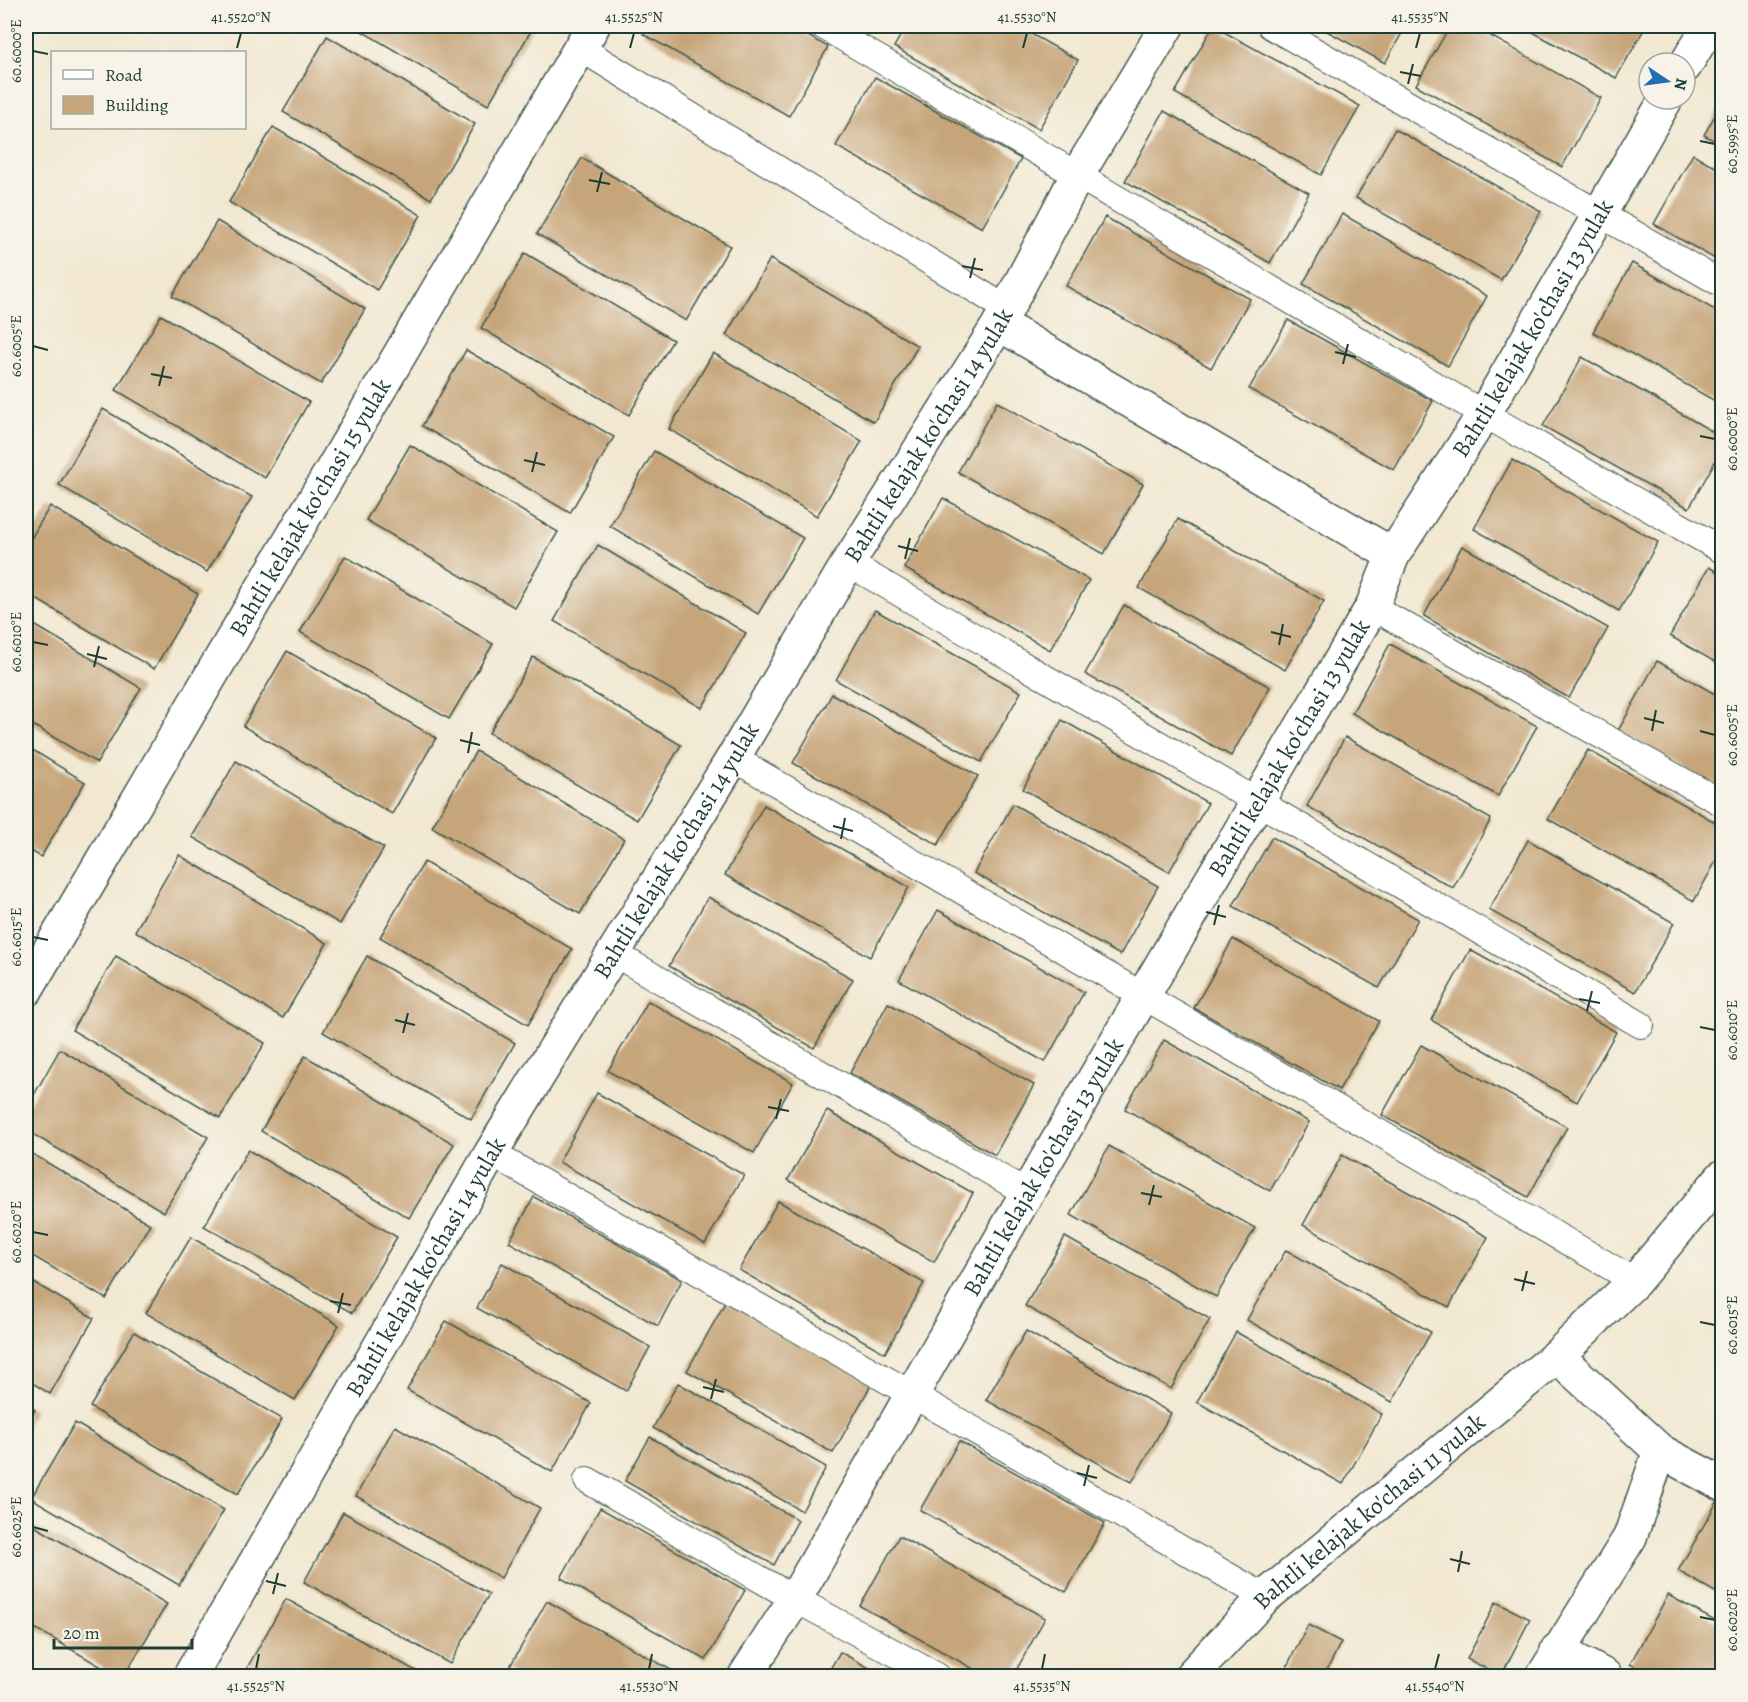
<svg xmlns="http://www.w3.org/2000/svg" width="1748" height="1702" viewBox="0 0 1748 1702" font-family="Alegreya,serif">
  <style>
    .building { fill: #c6a57a }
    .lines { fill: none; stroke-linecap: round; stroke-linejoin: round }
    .lane-casing { stroke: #3f574c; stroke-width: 28 }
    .street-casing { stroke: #3f574c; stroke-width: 36 }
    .lane { stroke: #fff; stroke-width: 26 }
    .street { stroke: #fff; stroke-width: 33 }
    .ticks { fill: none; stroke: #1f3d34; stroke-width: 2 }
    .labels { text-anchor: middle; stroke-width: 4.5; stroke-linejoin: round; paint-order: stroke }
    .street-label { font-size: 24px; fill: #1f3d34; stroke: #f7f3e8 }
    .neatline { fill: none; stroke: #1f3d34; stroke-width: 2 }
    .ticks-label { font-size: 15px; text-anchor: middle; fill: #1f3d34 }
  </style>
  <rect width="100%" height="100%" fill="#f7f3e8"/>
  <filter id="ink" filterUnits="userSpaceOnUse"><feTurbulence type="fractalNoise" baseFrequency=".0167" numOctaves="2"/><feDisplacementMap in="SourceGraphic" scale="12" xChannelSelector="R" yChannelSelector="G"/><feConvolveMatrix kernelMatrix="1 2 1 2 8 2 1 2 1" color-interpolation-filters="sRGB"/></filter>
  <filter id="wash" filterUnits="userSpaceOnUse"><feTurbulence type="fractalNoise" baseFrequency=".008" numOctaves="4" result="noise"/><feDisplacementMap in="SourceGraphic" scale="24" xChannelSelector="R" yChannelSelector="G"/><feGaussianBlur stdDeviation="1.35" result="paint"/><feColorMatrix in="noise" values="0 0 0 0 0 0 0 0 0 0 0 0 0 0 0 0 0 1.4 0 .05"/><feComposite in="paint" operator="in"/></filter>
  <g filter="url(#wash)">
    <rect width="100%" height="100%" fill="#f2e8d2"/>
    <g id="blocks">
      <g class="building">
        <path d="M353 26H526L532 29 488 105Z"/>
        <path d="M648 26H790L828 47 789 116 643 34Z"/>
        <path d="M906 26H1017L1078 60 1039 129 894 47Z"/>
        <path d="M1080 26H1094L1091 31Z"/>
        <path d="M1213 26 1360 106 1321 175 1175 93Z"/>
        <path d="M1318 26H1406L1385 63Z"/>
        <path d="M1450 26H1473L1601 98 1562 167 1416 85Z"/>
        <path d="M1522 26H1646L1616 78Z"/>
        <path d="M327 36 475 124 431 199 283 112Z"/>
        <path d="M875 77 1021 159 982 228 836 146Z"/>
        <path d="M1722 103V145L1704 135Z"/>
        <path d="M1164 111 1309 193 1270 263 1125 181Z"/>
        <path d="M273 127 421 215 377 290 229 202Z"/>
        <path d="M1395 129 1541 211 1501 280 1356 198Z"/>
        <path d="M1693 154 1722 171V263L1654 224Z"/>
        <path d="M582 158 730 246 686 321 537 234Z"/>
        <path d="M1342 214 1487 296 1448 366 1303 284Z"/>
        <path d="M1105 217 1250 299 1211 368 1066 286Z"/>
        <path d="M217 221 365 309 321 384 172 296Z"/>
        <path d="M525 253 673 340 629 415 481 328Z"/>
        <path d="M770 259 918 346 874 422 726 335Z"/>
        <path d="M1632 263 1722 314V405L1593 332Z"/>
        <path d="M161 315 309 402 265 478 116 390Z"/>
        <path d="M1288 320 1433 401 1394 470 1249 389Z"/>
        <path d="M466 350 614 437 570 513 422 426Z"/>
        <path d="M713 353 862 441 817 516 669 429Z"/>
        <path d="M1582 357 1722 437V449L1689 508 1543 426Z"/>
        <path d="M997 402 1143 484 1104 554 958 472Z"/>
        <path d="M103 409 252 497 207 572 59 485Z"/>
        <path d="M410 445 558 532 514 607 366 520Z"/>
        <path d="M654 451 803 538 758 614 610 526Z"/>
        <path d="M1512 460 1658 542 1619 611 1474 529Z"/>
        <path d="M943 498 1089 580 1050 650 904 568Z"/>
        <path d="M50 506 198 594 154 669 26 593V547Z"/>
        <path d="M1178 519 1324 601 1285 670 1139 588Z"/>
        <path d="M598 545 746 633 702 708 554 621Z"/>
        <path d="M1462 546 1608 628 1569 698 1424 616Z"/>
        <path d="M345 556 493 644 449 719 300 632Z"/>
        <path d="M1709 567 1722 575V666L1670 636Z"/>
        <path d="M1124 605 1270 687 1231 756 1085 674Z"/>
        <path d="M875 610 1021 692 981 762 836 680Z"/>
        <path d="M26 620 141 688 97 763 26 721Z"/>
        <path d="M1390 644 1537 726 1498 796 1352 713Z"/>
        <path d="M287 651 436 738 392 814 243 726Z"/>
        <path d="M533 657 681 745 637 820 489 733Z"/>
        <path d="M1657 661 1722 698V790L1618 731Z"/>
        <path d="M832 694 978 776 938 845 793 763Z"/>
        <path d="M1062 720 1208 803 1169 872 1023 789Z"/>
        <path d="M1345 737 1491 819 1453 888 1307 806Z"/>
        <path d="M26 746 85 782 41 857 26 848Z"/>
        <path d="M1588 750 1722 826V850L1694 901 1548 819Z"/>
        <path d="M476 751 624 839 580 914 432 827Z"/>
        <path d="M236 761 384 848 340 924 192 837Z"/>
        <path d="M1013 804 1158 886 1120 955 974 873Z"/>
        <path d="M764 805 909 887 870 957 725 875Z"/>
        <path d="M1272 837 1418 919 1379 988 1233 906Z"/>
        <path d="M1528 840 1674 923 1635 992 1489 910Z"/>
        <path d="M179 855 327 943 283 1018 135 931Z"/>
        <path d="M424 862 572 949 528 1025 380 937Z"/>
        <path d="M708 897 853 979 814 1048 669 966Z"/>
        <path d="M938 910 1084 992 1045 1062 899 980Z"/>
        <path d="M1233 939 1379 1021 1339 1090 1194 1008Z"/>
        <path d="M1470 950 1616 1032 1577 1102 1431 1020Z"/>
        <path d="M116 956 265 1043 220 1118 72 1030Z"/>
        <path d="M367 956 515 1043 471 1119 323 1032Z"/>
        <path d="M648 1001 793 1083 754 1153 608 1071Z"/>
        <path d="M888 1003 1034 1085 995 1155 850 1073Z"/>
        <path d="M1164 1040 1309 1122 1270 1191 1125 1109Z"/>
        <path d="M1421 1045 1567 1127 1528 1197 1382 1115Z"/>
        <path d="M60 1049 208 1137 164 1212 26 1130V1109Z"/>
        <path d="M305 1056 454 1144 409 1218 261 1131Z"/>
        <path d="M597 1093 744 1175 705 1244 559 1162Z"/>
        <path d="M827 1111 973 1193 934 1262 788 1180Z"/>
        <path d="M1109 1146 1255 1228 1216 1297 1071 1215Z"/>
        <path d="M26 1150 150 1224 106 1299 26 1252Z"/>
        <path d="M248 1150 397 1237 352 1313 204 1226Z"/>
        <path d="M1342 1155 1488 1237 1449 1307 1303 1225Z"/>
        <path d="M534 1197 682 1280 658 1326 509 1242Z"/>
        <path d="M778 1201 924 1283 885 1353 739 1270Z"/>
        <path d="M191 1237 339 1325 295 1400 146 1313Z"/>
        <path d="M1065 1237 1210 1319 1171 1389 1025 1306Z"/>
        <path d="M1286 1250 1431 1332 1392 1402 1247 1320Z"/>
        <path d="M502 1263 650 1347 626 1391 477 1308Z"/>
        <path d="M26 1278 94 1318 50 1394 26 1379Z"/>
        <path d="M726 1301 872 1383 833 1453 687 1371Z"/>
        <path d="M446 1321 591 1403 552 1472 407 1390Z"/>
        <path d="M1026 1331 1171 1413 1132 1482 986 1400Z"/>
        <path d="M134 1332 282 1419 238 1494 90 1407Z"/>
        <path d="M1236 1332 1382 1414 1343 1484 1197 1402Z"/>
        <path d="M678 1383 826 1467 802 1511 653 1428Z"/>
        <path d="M26 1404 35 1410 26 1426Z"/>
        <path d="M75 1423 224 1510 179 1585 31 1498Z"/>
        <path d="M395 1426 540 1508 501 1578 356 1496Z"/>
        <path d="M650 1437 798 1520 774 1565 625 1481Z"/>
        <path d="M959 1441 1105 1523 1066 1592 920 1510Z"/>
        <path d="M1717 1502 1722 1505V1596L1678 1571Z"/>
        <path d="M600 1508 745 1590 706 1660 561 1578Z"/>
        <path d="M343 1512 489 1594 450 1664 304 1582Z"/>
        <path d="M26 1521 167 1604 124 1676H117L26 1623Z"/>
        <path d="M899 1536 1045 1618 1013 1676H986L860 1606Z"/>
        <path d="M1668 1595 1722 1625V1676H1651L1630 1664Z"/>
        <path d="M286 1599 425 1676H262L247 1668Z"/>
        <path d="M547 1601 682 1676H519L508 1670Z"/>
        <path d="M1496 1602 1530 1619 1501 1676 1467 1659Z"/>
        <path d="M1308 1625 1341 1642 1324 1676H1282Z"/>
        <path d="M840 1652 884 1676H826Z"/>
      </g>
    </g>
  </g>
  <g filter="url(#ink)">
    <use href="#blocks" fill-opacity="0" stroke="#3f574c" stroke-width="1.5"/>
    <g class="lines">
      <defs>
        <g id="lane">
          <path d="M823 26 1484 414 1722 550"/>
          <path d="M1271 26 1722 284"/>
          <path d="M580 48 1007 309"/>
          <path d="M848 563 1641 1025"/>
          <path d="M1372 607 1722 803"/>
          <path d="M733 758 1635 1281"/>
          <path d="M615 954 1027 1193"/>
          <path d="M491 1153 1265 1597"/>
          <path d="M587 1480 795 1599 937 1676"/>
        </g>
        <g id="street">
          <path d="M1685 66 1709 26"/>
          <path d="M999 324 1393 555"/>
          <path id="s1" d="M26 990 593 26"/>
          <path d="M1660 1451 1722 1484"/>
          <path d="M1557 1650 1605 1676"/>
          <path id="s2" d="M190 1676 491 1153 733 758 848 563 999 324 1078 174 1167 26"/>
          <path id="s3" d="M745 1676 795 1599 1027 1193 1372 607 1393 555 1484 414 1666 99"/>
          <path id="s4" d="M1191 1676 1265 1597 1557 1356 1635 1281 1722 1177"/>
          <path d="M1543 1676 1630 1537 1660 1451 1557 1356"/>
        </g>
      </defs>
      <use href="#lane" class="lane-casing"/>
      <use href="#street" class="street-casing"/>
      <use href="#lane" class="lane"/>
      <use href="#street" class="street"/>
    </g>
  </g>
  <path class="ticks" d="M237 48 241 33M630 48 634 33M1023 48 1027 33M1416 48 1420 33M33 51 48 54M1400 72 1421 76M1408 84 1413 64M1700 141 1715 144M589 180 610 184M597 192 602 172M962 266 983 270M970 278 975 258M33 346 48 350M1335 352 1356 357M1343 364 1348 344M151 374 172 378M159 386 164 366M1700 436 1715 439M524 460 545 465M532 472 537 452M898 546 918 551M905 559 910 538M1271 632 1291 637M33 642 48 645M1279 645 1283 624M87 654 107 659M94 667 99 646M1644 718 1664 723M1652 731 1656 710M1700 731 1715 735M460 740 480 745M468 753 472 732M833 826 853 831M841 839 845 818M1206 912 1226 917M1214 925 1219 905M33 937 48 940M1579 999 1600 1003M1587 1011 1592 991M395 1020 415 1025M1700 1027 1715 1030M403 1033 408 1013M768 1107 789 1111M776 1119 781 1099M1141 1193 1162 1197M1149 1205 1154 1185M33 1232 48 1235M1514 1279 1535 1284M1522 1291 1527 1271M330 1301 351 1305M338 1313 343 1293M1700 1322 1715 1325M703 1387 724 1392M711 1399 716 1379M1077 1473 1097 1478M1084 1486 1089 1465M33 1527 48 1531M1450 1559 1470 1564M1458 1572 1462 1551M266 1581 286 1586M273 1594 278 1573M1700 1617 1715 1620M256 1669 259 1654M649 1669 652 1654M1042 1669 1045 1654M1435 1669 1439 1654"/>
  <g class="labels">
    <g class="street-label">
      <text dy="8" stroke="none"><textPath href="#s3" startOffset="1562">Bahtli kelajak ko'chasi 13 yulak</textPath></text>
      <text dy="8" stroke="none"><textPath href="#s2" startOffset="1444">Bahtli kelajak ko'chasi 14 yulak</textPath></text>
      <text dy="8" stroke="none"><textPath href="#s1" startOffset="560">Bahtli kelajak ko'chasi 15 yulak</textPath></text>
      <text dy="8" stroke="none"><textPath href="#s3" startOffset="1076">Bahtli kelajak ko'chasi 13 yulak</textPath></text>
      <text dy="8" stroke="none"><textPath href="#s2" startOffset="958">Bahtli kelajak ko'chasi 14 yulak</textPath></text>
      <text dy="8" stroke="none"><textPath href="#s3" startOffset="590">Bahtli kelajak ko'chasi 13 yulak</textPath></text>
      <text dy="8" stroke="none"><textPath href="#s2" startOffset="472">Bahtli kelajak ko'chasi 14 yulak</textPath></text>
      <text dy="8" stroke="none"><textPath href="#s4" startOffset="243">Bahtli kelajak ko'chasi 11 yulak</textPath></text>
    </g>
  </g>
  <rect width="1748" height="1702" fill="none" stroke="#f7f3e8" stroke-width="66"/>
  <rect x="51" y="51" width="195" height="78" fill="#f7f3e8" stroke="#a1aaa0" stroke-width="1.5"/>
  <rect x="63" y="70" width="30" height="9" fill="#ffffff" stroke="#a1aaa0" stroke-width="1.5"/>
  <text x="105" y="81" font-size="18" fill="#1f3d34">Road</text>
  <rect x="63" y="96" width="30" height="18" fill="#c6a57a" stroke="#a1aaa0" stroke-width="1.5"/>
  <text x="105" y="111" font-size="18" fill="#1f3d34">Building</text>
  <g transform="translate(1667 81) rotate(103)"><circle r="28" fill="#f7f3e8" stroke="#a1aaa0" stroke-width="1.5"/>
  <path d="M0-4.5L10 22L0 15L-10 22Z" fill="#1f6fb2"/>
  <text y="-9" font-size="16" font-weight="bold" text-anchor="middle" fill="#1f3d34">N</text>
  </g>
  <path d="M54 1639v9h138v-9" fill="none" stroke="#1f3d34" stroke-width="3"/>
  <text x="63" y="1639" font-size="18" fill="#1f3d34" stroke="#f7f3e8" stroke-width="4.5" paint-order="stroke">20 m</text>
  <rect x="33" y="33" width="1682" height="1636" class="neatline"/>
  <g class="ticks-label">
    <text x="241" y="22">41.5520°N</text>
    <text x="634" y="22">41.5525°N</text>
    <text x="1027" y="22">41.5530°N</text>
    <text x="1420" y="22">41.5535°N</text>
    <text transform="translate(16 51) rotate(-90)" y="5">60.6000°E</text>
    <text transform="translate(1732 144) rotate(-90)" y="5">60.5995°E</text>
    <text transform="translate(16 346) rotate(-90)" y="5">60.6005°E</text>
    <text transform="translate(1732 439) rotate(-90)" y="5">60.6000°E</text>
    <text transform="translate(16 642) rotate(-90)" y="5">60.6010°E</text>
    <text transform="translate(1732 735) rotate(-90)" y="5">60.6005°E</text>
    <text transform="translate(16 937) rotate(-90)" y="5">60.6015°E</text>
    <text transform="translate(1732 1030) rotate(-90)" y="5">60.6010°E</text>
    <text transform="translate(16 1232) rotate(-90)" y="5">60.6020°E</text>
    <text transform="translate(1732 1325) rotate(-90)" y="5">60.6015°E</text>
    <text transform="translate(16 1527) rotate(-90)" y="5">60.6025°E</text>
    <text transform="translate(1732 1620) rotate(-90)" y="5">60.6020°E</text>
    <text x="256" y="1691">41.5525°N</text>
    <text x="649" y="1691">41.5530°N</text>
    <text x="1042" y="1691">41.5535°N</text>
    <text x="1435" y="1691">41.5540°N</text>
  </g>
</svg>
